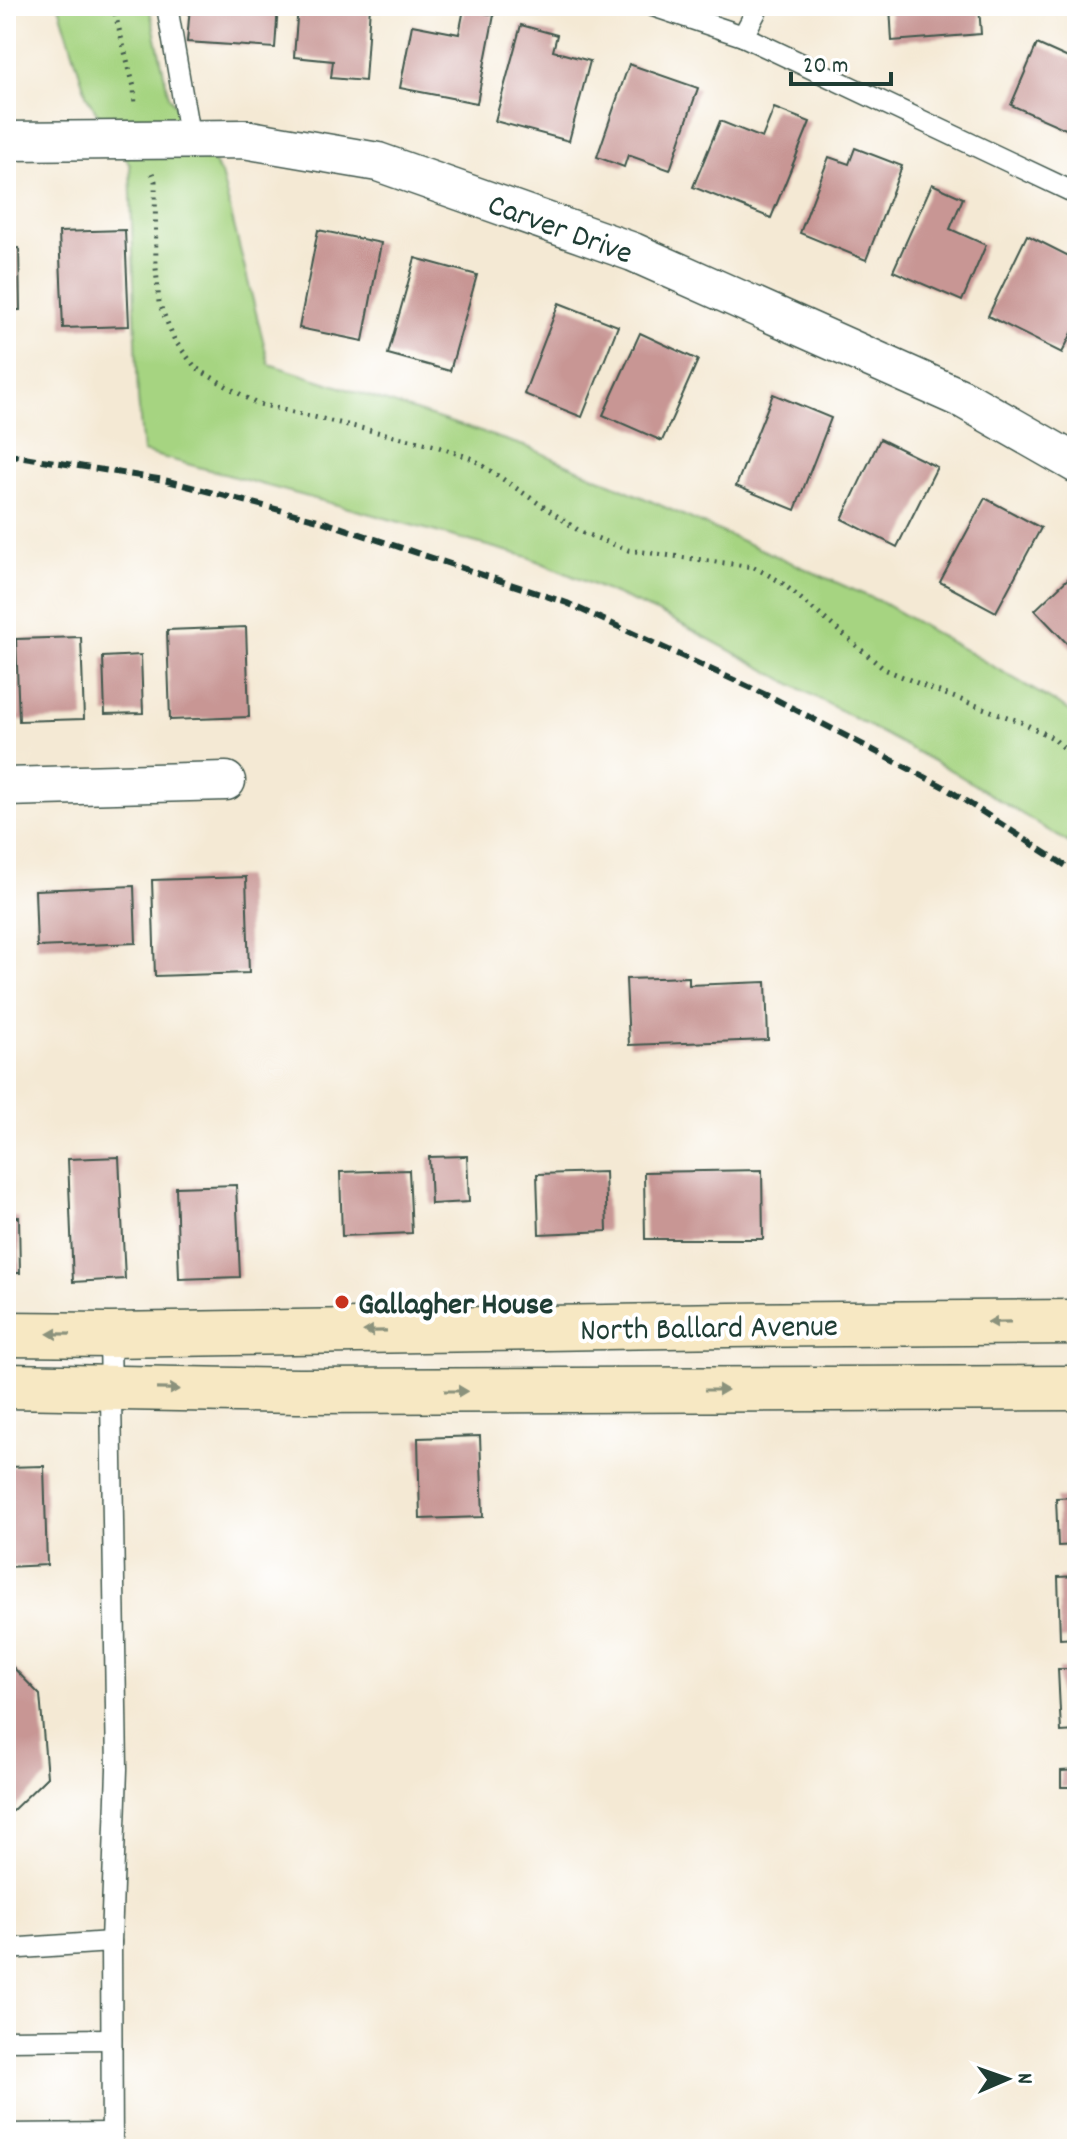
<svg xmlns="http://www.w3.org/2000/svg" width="1083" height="2155" viewBox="0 0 1083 2155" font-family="Dekko,sans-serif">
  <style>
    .green { fill: #a6d481; stroke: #62885a; stroke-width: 2 }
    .building { fill: #c89694 }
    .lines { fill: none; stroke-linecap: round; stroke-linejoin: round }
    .service-casing { stroke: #3f574c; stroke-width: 23 }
    .minor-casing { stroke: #3f574c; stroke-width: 41 }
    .secondary-casing { stroke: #3f574c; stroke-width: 47 }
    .path { stroke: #3f574c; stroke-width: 5; stroke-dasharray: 2 6; stroke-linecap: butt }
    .service { stroke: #fff; stroke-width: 20 }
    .minor { stroke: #fff; stroke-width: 38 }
    .secondary { stroke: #f7e8c3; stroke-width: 44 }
    .rail { stroke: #1f3d34; stroke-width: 6; stroke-dasharray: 12 6; stroke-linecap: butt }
    .oneway { fill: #8b927c }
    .poi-dot { fill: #c8321e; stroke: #fff; stroke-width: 3 }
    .labels { text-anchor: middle; stroke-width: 8; stroke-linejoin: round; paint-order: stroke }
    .street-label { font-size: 32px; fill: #1f3d34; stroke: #fff }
    .poi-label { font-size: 32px; font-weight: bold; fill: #1f3d34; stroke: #fff; text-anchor: start }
  </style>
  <rect width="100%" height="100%" fill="#fff"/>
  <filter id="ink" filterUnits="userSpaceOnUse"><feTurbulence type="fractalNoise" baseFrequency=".0125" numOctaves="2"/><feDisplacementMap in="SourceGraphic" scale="16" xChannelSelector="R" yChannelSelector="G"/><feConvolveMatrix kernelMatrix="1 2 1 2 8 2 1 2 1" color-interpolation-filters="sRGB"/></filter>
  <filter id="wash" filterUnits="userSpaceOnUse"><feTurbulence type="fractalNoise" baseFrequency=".006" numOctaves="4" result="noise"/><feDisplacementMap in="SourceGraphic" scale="32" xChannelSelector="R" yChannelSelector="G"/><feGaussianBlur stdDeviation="1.8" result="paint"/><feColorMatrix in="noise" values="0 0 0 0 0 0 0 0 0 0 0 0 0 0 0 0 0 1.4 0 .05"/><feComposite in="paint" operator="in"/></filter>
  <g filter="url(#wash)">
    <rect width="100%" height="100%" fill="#f4e9d4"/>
    <path class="green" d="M59 6H149L169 96 221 174 269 364 530 448 881 602 1074 713 1077 714V848L952 771 668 617 528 557 143 452 138 398 130 165 87 97Z"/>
    <g id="blocks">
      <g class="building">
        <path d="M190 6H278L275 48 187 42Z"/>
        <path d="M298 6H370L365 81 331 78 333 61 294 57Z"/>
        <path d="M890 6H979L981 34 892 41Z"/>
        <path d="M464 9 494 15 477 103 400 88 412 25 459 34Z"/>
        <path d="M521 25 557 35 553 51 590 61 569 141 495 121Z"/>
        <path d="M1037 44 1077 62V134L1011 105Z"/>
        <path d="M629 64 698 88 670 170 628 155 624 167 597 157Z"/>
        <path d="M774 108 810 122 771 218 693 187 720 121 762 138Z"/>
        <path d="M855 148 902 166 866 260 800 233 829 157 849 164Z"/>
        <path d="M932 184 963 198 950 229 986 245 962 301 893 271Z"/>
        <path d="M125 230 129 326 63 328 59 232Z"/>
        <path d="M318 230 381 243 363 341 299 328Z"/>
        <path d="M1027 235 1077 260V323L1062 353 988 316Z"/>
        <path d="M19 248 20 310H6V249Z"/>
        <path d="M415 258 477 275 450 371 388 354Z"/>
        <path d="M559 303 618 326 582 417 524 394Z"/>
        <path d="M640 333 698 360 662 441 603 415Z"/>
        <path d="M773 394 831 418 795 510 736 486Z"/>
        <path d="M880 439 937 467 897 547 842 519Z"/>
        <path d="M985 498 1041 528 996 612 940 582Z"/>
        <path d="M1077 570V654L1035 610Z"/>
        <path d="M246 627 249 717 170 720 167 630Z"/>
        <path d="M81 637 84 719 19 721 16 639Z"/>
        <path d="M141 655 143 713 105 714 103 657Z"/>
        <path d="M246 877 249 973 155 976 152 880Z"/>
        <path d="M134 886 136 943 37 947 35 890Z"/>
        <path d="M689 977V985L766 982 768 1040 629 1045 626 979Z"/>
        <path d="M467 1156 469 1202 431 1204 429 1157Z"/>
        <path d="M119 1157 125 1279 73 1282 68 1159Z"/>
        <path d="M409 1170 412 1233 342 1236 340 1172Z"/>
        <path d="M762 1170 763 1239H645L644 1172Z"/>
        <path d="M605 1172 607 1231 539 1234 537 1174Z"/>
        <path d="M236 1185 240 1277 179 1279 176 1187Z"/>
        <path d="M6 1217H19L20 1273H6Z"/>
        <path d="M480 1436 483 1517 420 1519 418 1438Z"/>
        <path d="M44 1466 47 1565 6 1567V1467Z"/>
        <path d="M1077 1497V1545L1058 1546 1056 1498Z"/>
        <path d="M1077 1576V1638L1060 1639 1058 1577Z"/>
        <path d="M6 1660 40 1695 47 1777 6 1817Z"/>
        <path d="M1058 1669H1077V1731L1061 1732Z"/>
        <path d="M1077 1770V1787H1061V1771Z"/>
      </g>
    </g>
  </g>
  <g filter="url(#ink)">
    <use href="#blocks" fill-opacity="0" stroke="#3f574c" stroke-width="2"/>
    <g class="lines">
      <defs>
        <g id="service">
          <path d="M167 6 190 140"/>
          <path d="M653 6 743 36"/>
          <path d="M759 6 743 36 1077 194"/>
          <path d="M110 1335 117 1769 111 1942 112 2149"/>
          <path d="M6 1949 111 1942"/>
          <path d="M6 2040 111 2039"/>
          <path d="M6 2134 112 2133"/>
        </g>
        <g id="minor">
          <path d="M6 141 244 139 378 162 633 252 965 400 1077 464"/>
          <path d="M6 787 226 781"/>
        </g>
        <g id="secondary">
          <path d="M6 1334 110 1335 729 1325 1077 1322"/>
          <path d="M6 1386 298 1391 1077 1388"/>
        </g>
      </defs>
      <use href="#service" class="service-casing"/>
      <use href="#minor" class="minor-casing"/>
      <use href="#secondary" class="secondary-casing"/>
      <g class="path">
        <path d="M113 6 134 87 135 106"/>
        <path d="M152 173 155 181 156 268 159 303 175 341 196 368 255 403 436 446 473 459 581 532 628 550 754 567 781 582 884 669 934 690 1021 722 1053 738 1077 761"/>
      </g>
      <use href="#service" class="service"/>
      <use href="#minor" class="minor"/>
      <use href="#secondary" class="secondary"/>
      <path class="rail" d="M6 454 164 480 318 520 567 603 775 699 944 787 1077 873"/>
    </g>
    <defs><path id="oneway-solid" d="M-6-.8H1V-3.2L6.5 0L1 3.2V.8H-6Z" transform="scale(2)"/></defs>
    <g class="oneway">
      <use href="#oneway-solid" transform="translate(999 1322) rotate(179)"/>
      <use href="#oneway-solid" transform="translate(375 1331) rotate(179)"/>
      <use href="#oneway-solid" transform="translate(59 1334) rotate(-179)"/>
      <use href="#oneway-solid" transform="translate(168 1389) rotate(1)"/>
      <use href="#oneway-solid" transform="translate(716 1390)"/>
      <use href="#oneway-solid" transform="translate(456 1391)"/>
    </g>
  </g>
  <circle class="poi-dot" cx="342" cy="1302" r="8"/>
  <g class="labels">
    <g class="street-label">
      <text transform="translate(561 227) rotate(20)" y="11">Carver Drive</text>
      <text transform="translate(709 1326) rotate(-1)" y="11">North Ballard Avenue</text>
    </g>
    <g class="poi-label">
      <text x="358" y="1313">Gallagher House</text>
    </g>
  </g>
  <rect width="1083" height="2155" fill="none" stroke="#fff" stroke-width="32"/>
  <g transform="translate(1007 2079) rotate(88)" stroke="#ffffff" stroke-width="6" paint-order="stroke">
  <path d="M0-6L14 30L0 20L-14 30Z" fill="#1f3d34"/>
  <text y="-12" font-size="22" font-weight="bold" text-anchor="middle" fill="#1f3d34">N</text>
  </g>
  <path d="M791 72v12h100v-12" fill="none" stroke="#1f3d34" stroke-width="4"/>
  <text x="803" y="72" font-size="24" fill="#1f3d34" stroke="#ffffff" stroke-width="6" paint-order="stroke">20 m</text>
</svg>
